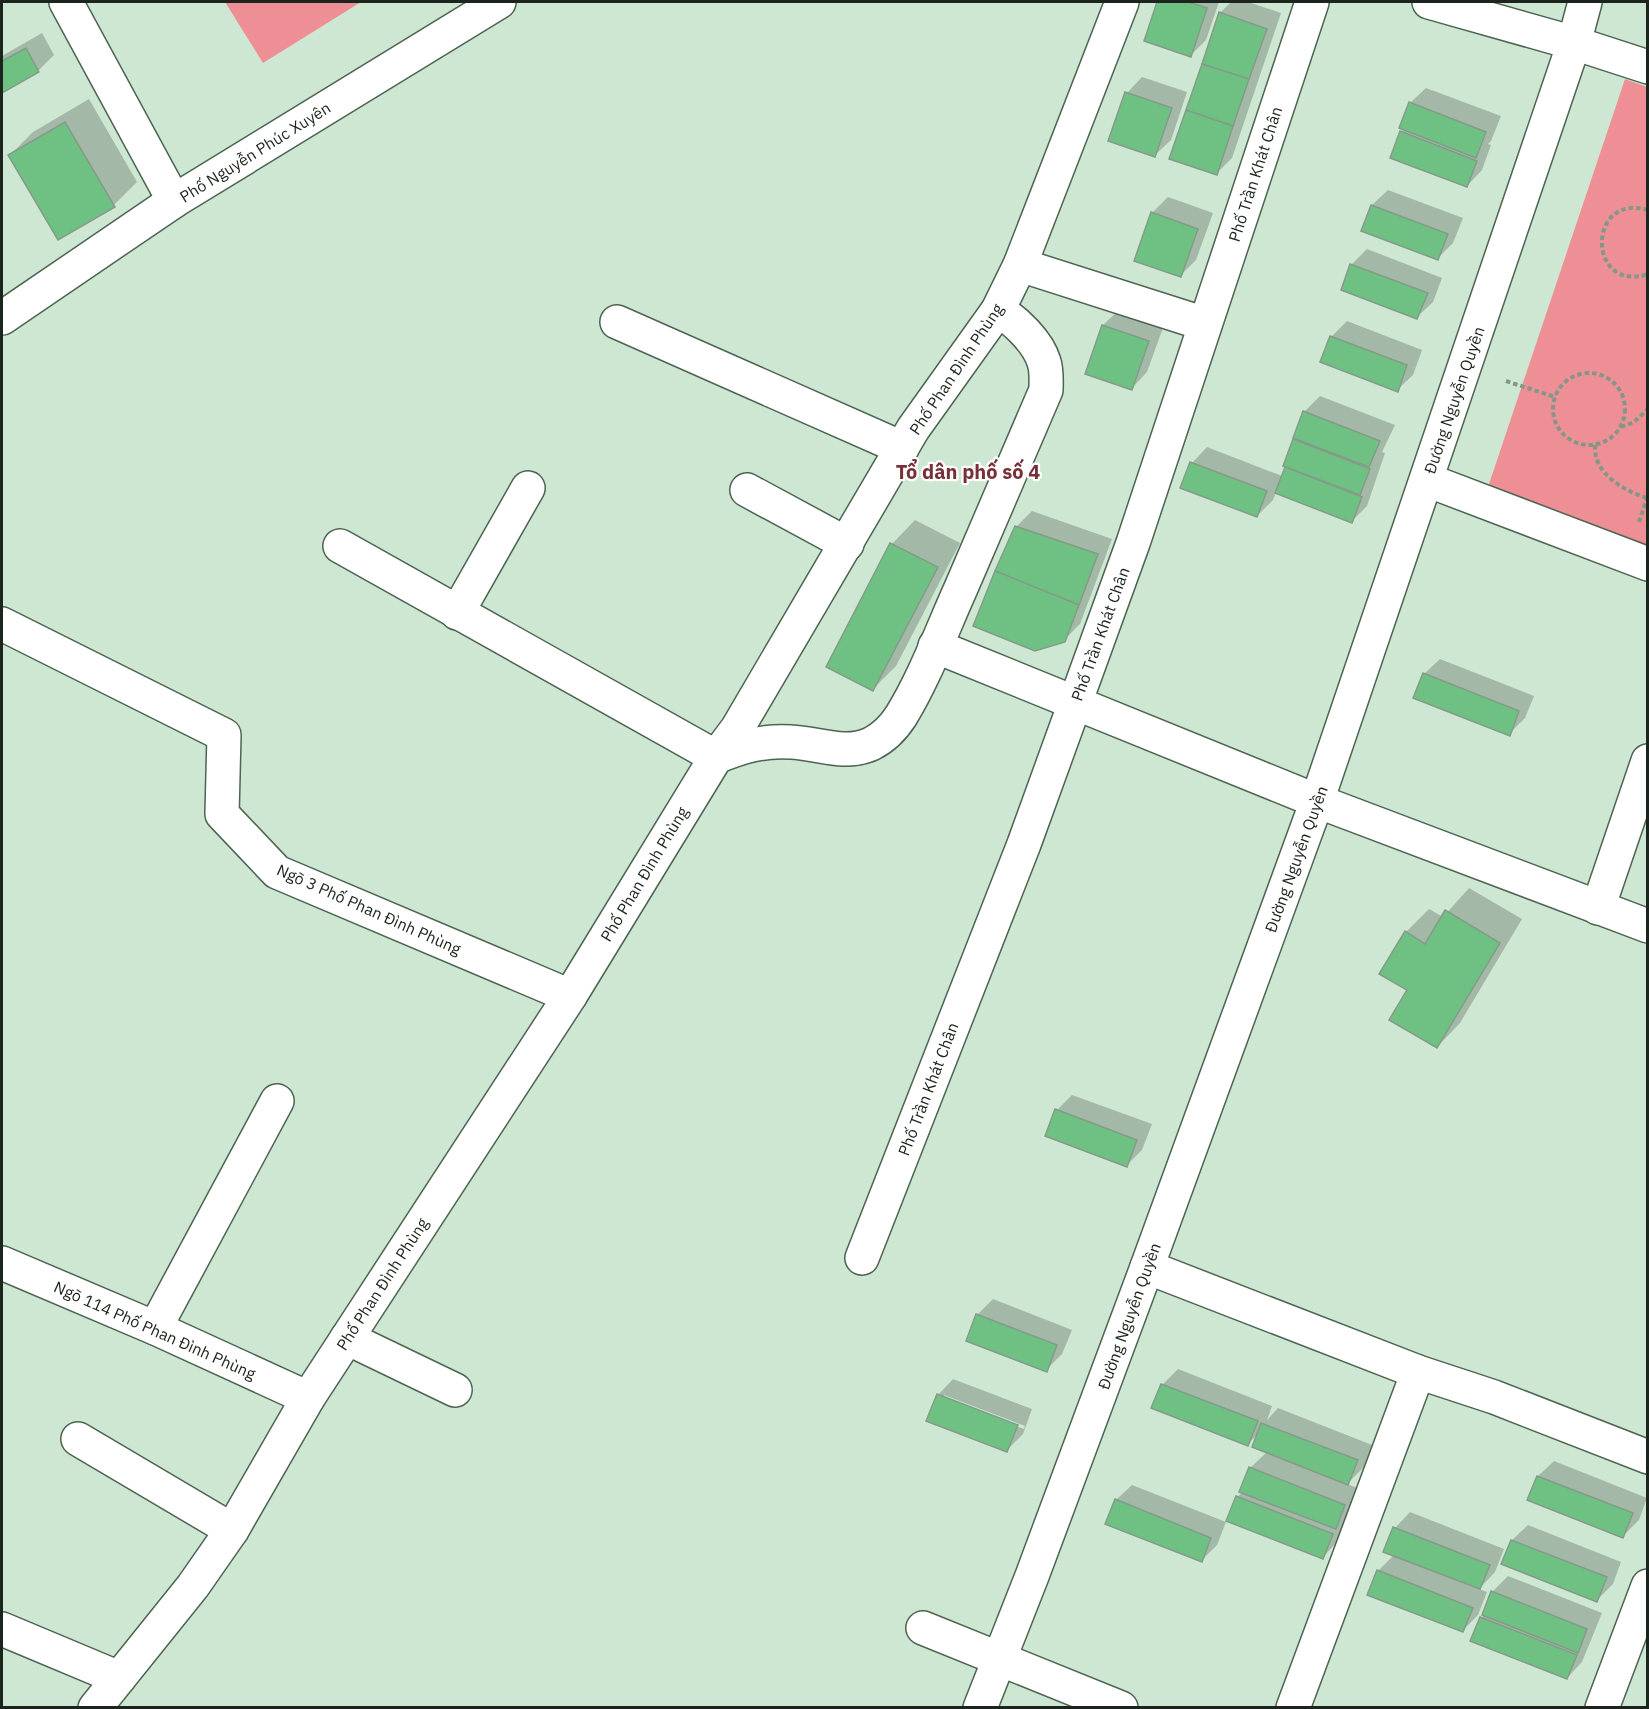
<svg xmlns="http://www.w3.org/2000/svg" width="1649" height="1709" viewBox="0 0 1649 1709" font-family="'IBM Plex Sans',sans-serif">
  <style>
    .green { fill: #ee8f96 }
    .shadow { fill: #0003; fill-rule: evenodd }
    .building { fill: #6fc183; stroke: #839c88; stroke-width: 1.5 }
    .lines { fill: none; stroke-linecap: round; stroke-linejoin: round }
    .minor-casing { stroke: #4d6452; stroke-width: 36 }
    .path { stroke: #849787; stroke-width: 4; stroke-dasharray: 4.5 3; stroke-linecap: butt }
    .minor { stroke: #fff; stroke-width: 33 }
    .labels { text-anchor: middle; stroke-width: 4.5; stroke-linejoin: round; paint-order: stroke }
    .street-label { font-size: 16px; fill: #1b251d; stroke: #fff }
    .quarter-label { font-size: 20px; font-weight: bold; fill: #783139; stroke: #fff }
  </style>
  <rect width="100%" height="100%" fill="#cde7d2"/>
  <g class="green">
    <path d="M225 2H361L263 63Z"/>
    <path d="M1625 79 1647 87V549L1488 487Z"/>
  </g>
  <g class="shadow">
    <path d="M1159 2H1219L1206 40 1190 56 1145 40Z"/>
    <path d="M1231 2H1248L1281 13 1232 158 1216 174 1220 13Z"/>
    <path d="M42 33 54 55 38 71 2 92V56Z"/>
    <path d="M1142 77 1187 92 1171 140 1155 155 1110 140 1127 93Z"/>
    <path d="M1426 88 1501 116 1491 141 1488 144 1491 145 1482 170 1467 186 1401 132 1404 129 1410 103Z"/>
    <path d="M89 99 137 182 114 205 10 155 33 132Z"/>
    <path d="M1388 190 1463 218 1453 243 1438 258 1363 230 1372 205Z"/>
    <path d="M1168 197 1213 213 1196 260 1180 276 1152 213Z"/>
    <path d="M1367 249 1442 278 1433 302 1417 317 1343 289 1352 264Z"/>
    <path d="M1119 310 1164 325 1147 372 1132 388 1103 325Z"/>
    <path d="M1347 321 1422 350 1413 375 1397 390 1331 337Z"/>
    <path d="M1320 396 1395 425 1382 452 1385 453 1367 506 1352 521 1276 492 1273 500 1257 516 1192 463 1207 447 1282 476 1304 412Z"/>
    <path d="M1032 511 1112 539 1080 624 1064 640 1016 527Z"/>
    <path d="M915 520 960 543 896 666 873 689 892 544Z"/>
    <path d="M1440 659 1534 696 1525 718 1509 734 1424 674Z"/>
    <path d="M1469 888 1522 919 1460 1023 1437 1047 1409 989 1406 932 1429 909 1443 917Z"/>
    <path d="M1072 1095 1152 1124 1142 1150 1127 1165 1057 1110Z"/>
    <path d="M993 1299 1072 1330 1062 1354 1046 1370 977 1315Z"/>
    <path d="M1178 1369 1272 1406 1267 1420 1278 1408 1372 1445 1363 1468 1347 1484 1360 1489 1351 1512 1345 1517 1347 1518 1338 1541 1323 1557 1237 1497 1243 1492 1250 1468 1267 1452 1259 1433 1248 1444 1162 1385Z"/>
    <path d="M953 1379 1032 1409 1023 1434 1007 1450 938 1395ZM944 1395 1025 1426 1024 1429 944 1399Z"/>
    <path d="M1554 1461 1647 1498 1639 1520 1623 1536 1529 1499 1538 1476Z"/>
    <path d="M1132 1485 1226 1522 1217 1545 1202 1560 1116 1500Z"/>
    <path d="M1410 1512 1504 1549 1495 1572 1479 1589 1487 1592 1478 1615 1463 1630 1378 1571 1395 1554 1385 1551 1395 1528Z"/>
    <path d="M1528 1525 1621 1562 1613 1584 1597 1600 1503 1564 1512 1540Z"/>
    <path d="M1508 1576 1602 1613 1582 1662 1567 1678 1481 1618 1484 1615 1492 1592Z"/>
  </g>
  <g class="building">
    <path d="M1157 2H1188L1207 8 1191 57 1144 41Z"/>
    <path d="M1219 12 1267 29 1249 79 1202 64Z"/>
    <path d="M26 48 39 72 2 93V61Z"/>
    <path d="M1202 64 1249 79 1233 126 1186 110Z"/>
    <path d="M1125 92 1172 108 1155 157 1108 141Z"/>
    <path d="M1409 102 1486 132 1476 158 1399 128Z"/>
    <path d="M1186 110 1233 126 1217 175 1169 159Z"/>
    <path d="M65 122 115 207 58 240 8 155Z"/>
    <path d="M1400 131 1477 161 1467 187 1390 158Z"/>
    <path d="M1371 205 1448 234 1438 260 1361 231Z"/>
    <path d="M1151 212 1198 229 1181 277 1134 261Z"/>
    <path d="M1350 264 1428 293 1417 319 1341 290Z"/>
    <path d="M1102 325 1149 341 1132 390 1085 374Z"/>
    <path d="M1330 336 1407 365 1398 392 1320 362Z"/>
    <path d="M1303 411 1380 441 1369 467 1293 438Z"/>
    <path d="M1293 439 1370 469 1360 495 1283 466Z"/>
    <path d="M1190 462 1267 491 1257 517 1180 488Z"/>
    <path d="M1285 467 1362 497 1352 523 1275 493Z"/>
    <path d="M1015 526 1098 554 1079 605 995 571Z"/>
    <path d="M890 543 938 567 873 691 826 667Z"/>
    <path d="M995 571 1079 605 1065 642 1035 651 973 626Z"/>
    <path d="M1423 673 1519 711 1510 736 1413 698Z"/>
    <path d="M1445 910 1500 943 1437 1048 1389 1020 1407 990 1379 974 1405 931 1425 944Z"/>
    <path d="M1055 1109 1137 1140 1127 1167 1045 1136Z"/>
    <path d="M976 1314 1057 1345 1047 1372 966 1341Z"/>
    <path d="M1161 1384 1258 1421 1248 1446 1151 1408Z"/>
    <path d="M937 1394 1018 1425 1007 1452 926 1421Z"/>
    <path d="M1261 1423 1358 1460 1348 1485 1252 1447Z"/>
    <path d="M1249 1467 1345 1505 1336 1529 1239 1492Z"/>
    <path d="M1537 1476 1633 1513 1623 1538 1527 1500Z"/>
    <path d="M1236 1496 1333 1534 1323 1559 1226 1521Z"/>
    <path d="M1115 1499 1211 1538 1202 1562 1105 1524Z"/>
    <path d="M1393 1527 1490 1565 1480 1589 1383 1552Z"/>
    <path d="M1511 1540 1607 1577 1597 1602 1501 1564Z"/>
    <path d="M1377 1570 1473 1608 1463 1632 1367 1595Z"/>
    <path d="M1491 1591 1587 1629 1578 1653 1482 1615Z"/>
    <path d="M1480 1617 1577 1655 1567 1679 1470 1641Z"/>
  </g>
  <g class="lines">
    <defs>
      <g id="minor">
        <path d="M66 2 174 201 499 2"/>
        <path d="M1429 2 1574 43 1648 67"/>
        <path d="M1020 265 1205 324"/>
        <path d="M2 318 174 201"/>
        <path d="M617 322 902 448"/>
        <path d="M1427 480 1648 564"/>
        <path d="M747 490 847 544"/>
        <path d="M340 546 716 757C741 747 763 740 791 742 818 743 844 756 871 744 883 738 894 727 901 716 925 677 942 630 961 588 989 522 1017 456 1046 390 1046 381 1047 371 1044 362 1038 342 1016 321 998 310"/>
        <path d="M457 613 528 488"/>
        <path d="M2 624 224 735 222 814 277 872 570 996"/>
        <path d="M935 646 1317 801 1648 926"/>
        <path d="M1598 908 1648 761"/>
        <path d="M862 1258 1024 844 1133 543 1312 2"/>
        <path d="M2 1263 155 1328 308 1398"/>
        <path d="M1147 1267 1418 1372 1494 1397 1648 1457"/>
        <path d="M155 1328 277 1101"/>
        <path d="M347 1338 455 1390"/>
        <path d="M78 1439 232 1530"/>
        <path d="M923 1628 1121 1708"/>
        <path d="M2 1629 119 1678"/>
        <path d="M95 1708 193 1586 232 1530 308 1398 570 996 716 757 737 729 913 429 998 310 1020 265 1122 2"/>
        <path d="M980 1708 1032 1576 1147 1267 1317 801 1574 43 1585 2"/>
        <path d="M1293 1708 1418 1372"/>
        <path d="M1602 1708 1648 1586"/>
      </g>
    </defs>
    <use href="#minor" class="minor-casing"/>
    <g class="path">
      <path d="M1648 210C1586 192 1587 294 1648 274"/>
      <circle cx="1589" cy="409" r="36"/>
      <path d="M1506 381 1555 397"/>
      <path d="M1621 427 1634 422 1648 409"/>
      <path d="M1595 445C1595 450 1595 455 1597 460 1604 479 1629 493 1648 498"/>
      <path d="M1639 522 1647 498"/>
    </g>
    <use href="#minor" class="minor"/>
  </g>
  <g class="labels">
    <g class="street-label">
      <text transform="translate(255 152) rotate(-32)" y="6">Phố Nguyễn Phúc Xuyên</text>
      <text transform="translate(1255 174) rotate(-72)" y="6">Phố Trần Khát Chân</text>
      <text transform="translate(956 369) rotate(-56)" y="6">Phố Phan Đình Phùng</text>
      <text transform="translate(1454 400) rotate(-71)" y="6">Đường Nguyễn Quyền</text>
      <text transform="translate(1100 634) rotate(-70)" y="6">Phố Trần Khát Chân</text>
      <text transform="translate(1296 859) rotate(-70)" y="6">Đường Nguyễn Quyền</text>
      <text transform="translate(644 874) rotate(-59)" y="6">Phố Phan Đình Phùng</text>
      <text transform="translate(369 909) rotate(24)" y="6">Ngõ 3 Phố Phan Đình Phùng</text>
      <text transform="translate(928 1089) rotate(-69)" y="6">Phố Trần Khát Chân</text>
      <text transform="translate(382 1284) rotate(-57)" y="6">Phố Phan Đình Phùng</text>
      <text transform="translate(1129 1316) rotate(-70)" y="6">Đường Nguyễn Quyền</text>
      <text transform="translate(155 1330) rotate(24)" y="6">Ngõ 114 Phố Phan Đình Phùng</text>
    </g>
    <g class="quarter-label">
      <text x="968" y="479">Tổ dân phố số 4</text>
    </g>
  </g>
  <rect width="1649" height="1709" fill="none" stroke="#1b251d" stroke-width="6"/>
</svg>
